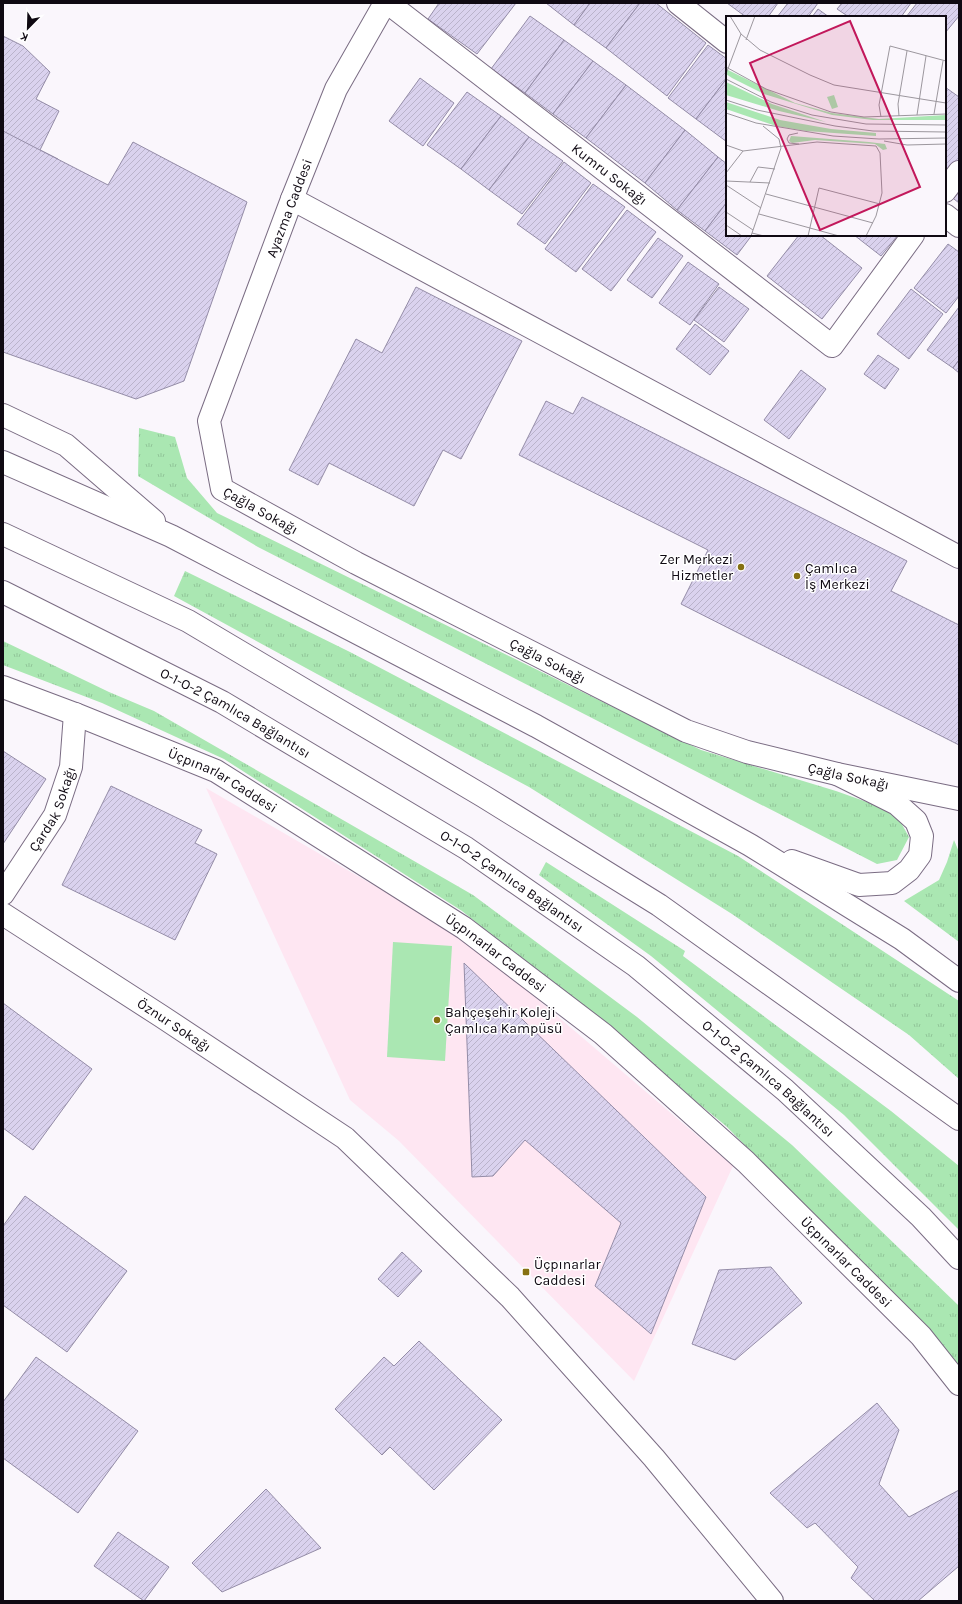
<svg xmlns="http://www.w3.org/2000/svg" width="962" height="1604" viewBox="0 0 962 1604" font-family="Karla,sans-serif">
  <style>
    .education { fill: #fee6f2 }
    .grass { fill: url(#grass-tufts) }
    .pitch { fill: #aae7b2 }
    .building { fill: url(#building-hatch); stroke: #948ca7 }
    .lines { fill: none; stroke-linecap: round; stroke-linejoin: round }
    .minor-casing { stroke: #7a6c83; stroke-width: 24 }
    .major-casing { stroke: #7a6c83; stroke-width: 24 }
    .highway-casing { stroke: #7a6c83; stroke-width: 24 }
    .minor { stroke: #fff; stroke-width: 22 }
    .major { stroke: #fff; stroke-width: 22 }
    .highway { stroke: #fff; stroke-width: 22 }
    .poi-dot { fill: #867112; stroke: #fff; stroke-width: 1.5 }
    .labels { text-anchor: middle; stroke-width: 3; stroke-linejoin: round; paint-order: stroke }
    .street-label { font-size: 14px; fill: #0f0912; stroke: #fff }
    .poi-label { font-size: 14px; fill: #0f0912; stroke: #fff; text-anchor: start }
    .inset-road { fill: none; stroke: #9c979e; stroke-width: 1 }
    .view { fill: #c2185b; fill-opacity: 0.15; stroke: #c2185b; stroke-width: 2 }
    .inset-edge { fill: none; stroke: #0f0912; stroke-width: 2 }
  </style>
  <defs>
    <pattern id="grass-tufts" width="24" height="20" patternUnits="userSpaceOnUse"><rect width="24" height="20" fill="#aae7b2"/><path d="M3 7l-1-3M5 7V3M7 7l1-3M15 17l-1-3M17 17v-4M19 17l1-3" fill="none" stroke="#91c598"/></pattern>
    <pattern id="building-hatch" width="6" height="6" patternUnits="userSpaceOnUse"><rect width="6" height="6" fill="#dad2ee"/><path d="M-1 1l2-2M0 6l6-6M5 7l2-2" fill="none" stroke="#bab3cb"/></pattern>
  </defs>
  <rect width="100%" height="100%" fill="#faf6fc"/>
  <path class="education" d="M206 788 468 940 733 1166 634 1381 399 1141 350 1100Z"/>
  <g class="grass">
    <path d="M139 428 175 437 187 478 217 513 701 750 836 791 895 812 909 837 897 860 877 864 258 547 138 476Z"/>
    <path d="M185 571 350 652 738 856 959 1001V1079L909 1035 732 914 529 787 317 674 174 596Z"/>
    <path d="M3 641 109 692 154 711 473 895 637 1017 792 1145 957 1304 959 1306V1367L943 1348 726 1126 462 911 224 759 102 703 3 665Z"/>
    <path d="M954 840 959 852V942L904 901 939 880 947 862Z"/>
    <path d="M546 862 685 951 683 956 891 1111 959 1166V1230L844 1115 651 956 539 875Z"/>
  </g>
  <path class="pitch" d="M393 942 452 946 445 1061 387 1057Z"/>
  <g class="building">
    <path d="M439 3H516L477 54 428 19Z"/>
    <path d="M546 3H590L574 25Z"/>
    <path d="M590 3H640L606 48 574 25Z"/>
    <path d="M640 3H656L706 43 667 96 606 48Z"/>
    <path d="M727 3H778L768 17H746Z"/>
    <path d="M788 3H818L808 17H777Z"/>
    <path d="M842 3H911L901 17H849L837 9Z"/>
    <path d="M917 3H957L959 5V16L945 33V17H906Z"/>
    <path d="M818 9 829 17H812Z"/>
    <path d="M530 16 564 40 525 93 491 69Z"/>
    <path d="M3 36 23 46 50 72 36 99 59 111 40 150 58 159 30 213 3 199Z"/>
    <path d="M564 40 593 61 553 114 525 93Z"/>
    <path d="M708 45 727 59V78L696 119 668 98Z"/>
    <path d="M593 61 626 85 586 138 553 114Z"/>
    <path d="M420 78 454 103 423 146 389 121Z"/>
    <path d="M727 78V142L696 119Z"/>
    <path d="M626 85 685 130 645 183 586 138Z"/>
    <path d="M945 87 959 97V162L945 180Z"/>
    <path d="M467 92 501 116 461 169 427 145Z"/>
    <path d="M501 116 529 137 489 190 461 169Z"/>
    <path d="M685 130 718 157 677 210 645 183Z"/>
    <path d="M3 131 108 185 133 142 247 202 184 381 136 399 3 352Z"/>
    <path d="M529 137 563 161 522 214 489 190Z"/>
    <path d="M718 157 727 164V202L705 231 677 210Z"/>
    <path d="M564 162 591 183 545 244 517 224Z"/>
    <path d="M959 182V203L949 195Z"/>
    <path d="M593 184 625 207 576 272 545 249Z"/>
    <path d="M727 202V235H752L737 255 705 231Z"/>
    <path d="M627 210 656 232 611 291 582 269Z"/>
    <path d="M799 235H820L862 268 822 319 767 276Z"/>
    <path d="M854 235H898L881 256Z"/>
    <path d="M658 238 683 256 652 298 627 280Z"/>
    <path d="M948 244 959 252V296L946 313 914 288Z"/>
    <path d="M688 262 719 284 690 325 659 303Z"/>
    <path d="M416 287 522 341 461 459 443 450 414 506 329 463 318 485 289 470 356 339 382 353Z"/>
    <path d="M719 287 749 309 724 342 694 320Z"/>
    <path d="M911 289 943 314 909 359 877 334Z"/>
    <path d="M959 307V360L953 368 927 350Z"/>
    <path d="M695 324 729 351 710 375 676 349Z"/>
    <path d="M878 355 899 369 885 389 864 374Z"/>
    <path d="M959 360V373L953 368Z"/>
    <path d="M801 370 826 389 789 439 764 420Z"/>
    <path d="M582 397 907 561 891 591 959 625V745L681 604 708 550 519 455 546 401 573 414Z"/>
    <path d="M3 751 46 779 3 844Z"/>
    <path d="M111 786 202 830 195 843 217 854 175 940 62 885Z"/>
    <path d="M464 963 706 1197 651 1334 595 1286 621 1223 525 1140 493 1176 472 1177Z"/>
    <path d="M3 1003 92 1069 33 1150 3 1128Z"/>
    <path d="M25 1196 127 1271 67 1352 3 1305V1226Z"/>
    <path d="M402 1252 422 1271 398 1297 378 1279Z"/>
    <path d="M771 1267 802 1303 735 1360 692 1344 719 1270Z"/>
    <path d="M419 1341 502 1420 434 1490 390 1447 382 1455 335 1409 384 1357 394 1366Z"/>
    <path d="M36 1357 138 1431 78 1513 3 1458V1402Z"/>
    <path d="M877 1403 899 1430 879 1484 909 1517 959 1490V1566L918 1601H875L851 1578 858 1567 815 1523 807 1528 770 1493Z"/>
    <path d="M266 1489 321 1548 222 1592 192 1563Z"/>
    <path d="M118 1532 169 1567 144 1601 94 1566Z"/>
  </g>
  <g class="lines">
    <defs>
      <g id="minor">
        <path id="s1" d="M385 3 336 89 292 199 209 421 222 489 356 563 686 731 747 752 837 774 959 799"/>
        <path id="s2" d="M388 3 832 346 913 235"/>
        <path d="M678 3 727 42"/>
        <path d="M945 191 959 172"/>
        <path d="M292 199 959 557"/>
        <path d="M945 215 959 226"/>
        <path id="s3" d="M3 894 55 815 71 767 75 714"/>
        <path id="s4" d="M3 914 161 1016 345 1138 510 1297 654 1458 772 1601"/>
      </g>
      <g id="major">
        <path d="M3 415 66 445 154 521"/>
        <path d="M3 462 171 536 536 726 750 845 902 939 959 981"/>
        <path id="s5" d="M3 687 75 714 216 771 464 928 603 1034 746 1162 921 1336 959 1384"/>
        <path d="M792 861 859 885 892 883 909 870 920 855 922 836 916 821 897 804 837 774"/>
      </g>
      <g id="highway">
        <path d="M3 534 188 621 483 796 659 905 959 1119"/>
        <path id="s6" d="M3 592 222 702 466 848 636 966 785 1090 921 1217 959 1258"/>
      </g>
    </defs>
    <use href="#minor" class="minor-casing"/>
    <use href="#major" class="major-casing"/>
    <use href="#highway" class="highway-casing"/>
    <use href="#minor" class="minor"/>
    <use href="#major" class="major"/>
    <use href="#highway" class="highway"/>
  </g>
  <g class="poi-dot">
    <circle cx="741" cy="567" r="4"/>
    <circle cx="797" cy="576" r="4"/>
    <circle cx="437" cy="1020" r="4"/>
    <rect x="522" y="1268" width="8" height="8" rx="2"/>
  </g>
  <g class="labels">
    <g class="street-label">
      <text dy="5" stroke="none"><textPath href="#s2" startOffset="280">Kumru Sokağı</textPath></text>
      <text transform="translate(289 208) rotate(-69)" y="5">Ayazma Caddesi</text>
      <text dy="5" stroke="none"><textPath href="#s1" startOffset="568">Çağla Sokağı</textPath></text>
      <text dy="5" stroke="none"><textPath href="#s1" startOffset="892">Çağla Sokağı</textPath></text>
      <text dy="5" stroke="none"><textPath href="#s6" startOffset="262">O-1-O-2 Çamlıca Bağlantısı</textPath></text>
      <text dy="5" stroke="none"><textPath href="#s1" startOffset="1216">Çağla Sokağı</textPath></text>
      <text dy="5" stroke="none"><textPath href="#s5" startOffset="239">Üçpınarlar Caddesi</textPath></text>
      <text dy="5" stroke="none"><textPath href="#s3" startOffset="99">Çardak Sokağı</textPath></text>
      <text dy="5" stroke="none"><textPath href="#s6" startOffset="586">O-1-O-2 Çamlıca Bağlantısı</textPath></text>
      <text dy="5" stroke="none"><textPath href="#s5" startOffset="563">Üçpınarlar Caddesi</textPath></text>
      <text dy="5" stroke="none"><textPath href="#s4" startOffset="204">Öznur Sokağı</textPath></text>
      <text dy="5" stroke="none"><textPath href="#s6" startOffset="910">O-1-O-2 Çamlıca Bağlantısı</textPath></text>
      <text dy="5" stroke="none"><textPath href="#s5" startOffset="1031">Üçpınarlar Caddesi</textPath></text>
    </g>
    <g class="poi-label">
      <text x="733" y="564" text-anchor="end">Zer Merkezi<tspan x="733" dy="16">Hizmetler</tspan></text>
      <text x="805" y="573">Çamlıca<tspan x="805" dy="16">İş Merkezi</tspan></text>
      <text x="445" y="1017">Bahçeşehir Koleji<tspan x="445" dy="16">Çamlıca Kampüsü</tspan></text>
      <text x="534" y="1269">Üçpınarlar<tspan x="534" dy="16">Caddesi</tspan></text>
    </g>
  </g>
  <g transform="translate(726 16)">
    <rect width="220" height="220" fill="#faf6fc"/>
    <path d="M0 53 69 87 106 97 153 103 220 99V104H147L106 99 38 78 6 62 0 58ZM0 66 46 88 100 106 53 95 0 79ZM0 86 54 104 105 113 150 117V120L80 115 50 110 0 93ZM65 120 143 126 159 128 161 133 157 134 149 128 89 124 66 127 63 125Z" fill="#aae7b2"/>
    <path d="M108 79 112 91 106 93 101 81Z" fill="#aae7b2"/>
    <path class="inset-road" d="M4 0 15 18 34 34 84 59 108 69 220 87M20 24 29 0M0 51 40 73 105 96 138 101 220 98M0 58 15 18M0 63 45 86 86 99 140 108 220 109M0 84 31 94 109 110 147 115 220 116M0 97 30 107M208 98 217 45M191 99 200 40M173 100 172 88 181 35M155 101 153 89 164 30 220 45M30 107 107 120 153 123 220 122M37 110 53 123 55 132M72 117 63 119 61 123 63 127 73 128M158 125 181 129 220 128M0 129 17 135 91 126 150 130 154 137 156 177 150 200 140 220M0 157 17 135M0 165 44 167M24 166 32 151 49 153M0 169 35 192M40 178 147 207M0 196 27 214M33 198 113 220M0 209 16 220M26 217 38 220M25 220 55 132M82 220 93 172 154 188"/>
    <path class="view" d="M124 5 194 171 94 214 24 47Z"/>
    <rect width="220" height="220" class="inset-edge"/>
  </g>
  <rect width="962" height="1604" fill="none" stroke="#0f0912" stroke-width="8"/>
  <g transform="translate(28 28) rotate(203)" stroke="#ffffff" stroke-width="3" paint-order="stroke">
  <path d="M0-3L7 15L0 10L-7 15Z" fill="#0f0912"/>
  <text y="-6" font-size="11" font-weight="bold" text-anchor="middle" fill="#0f0912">K</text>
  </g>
</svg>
